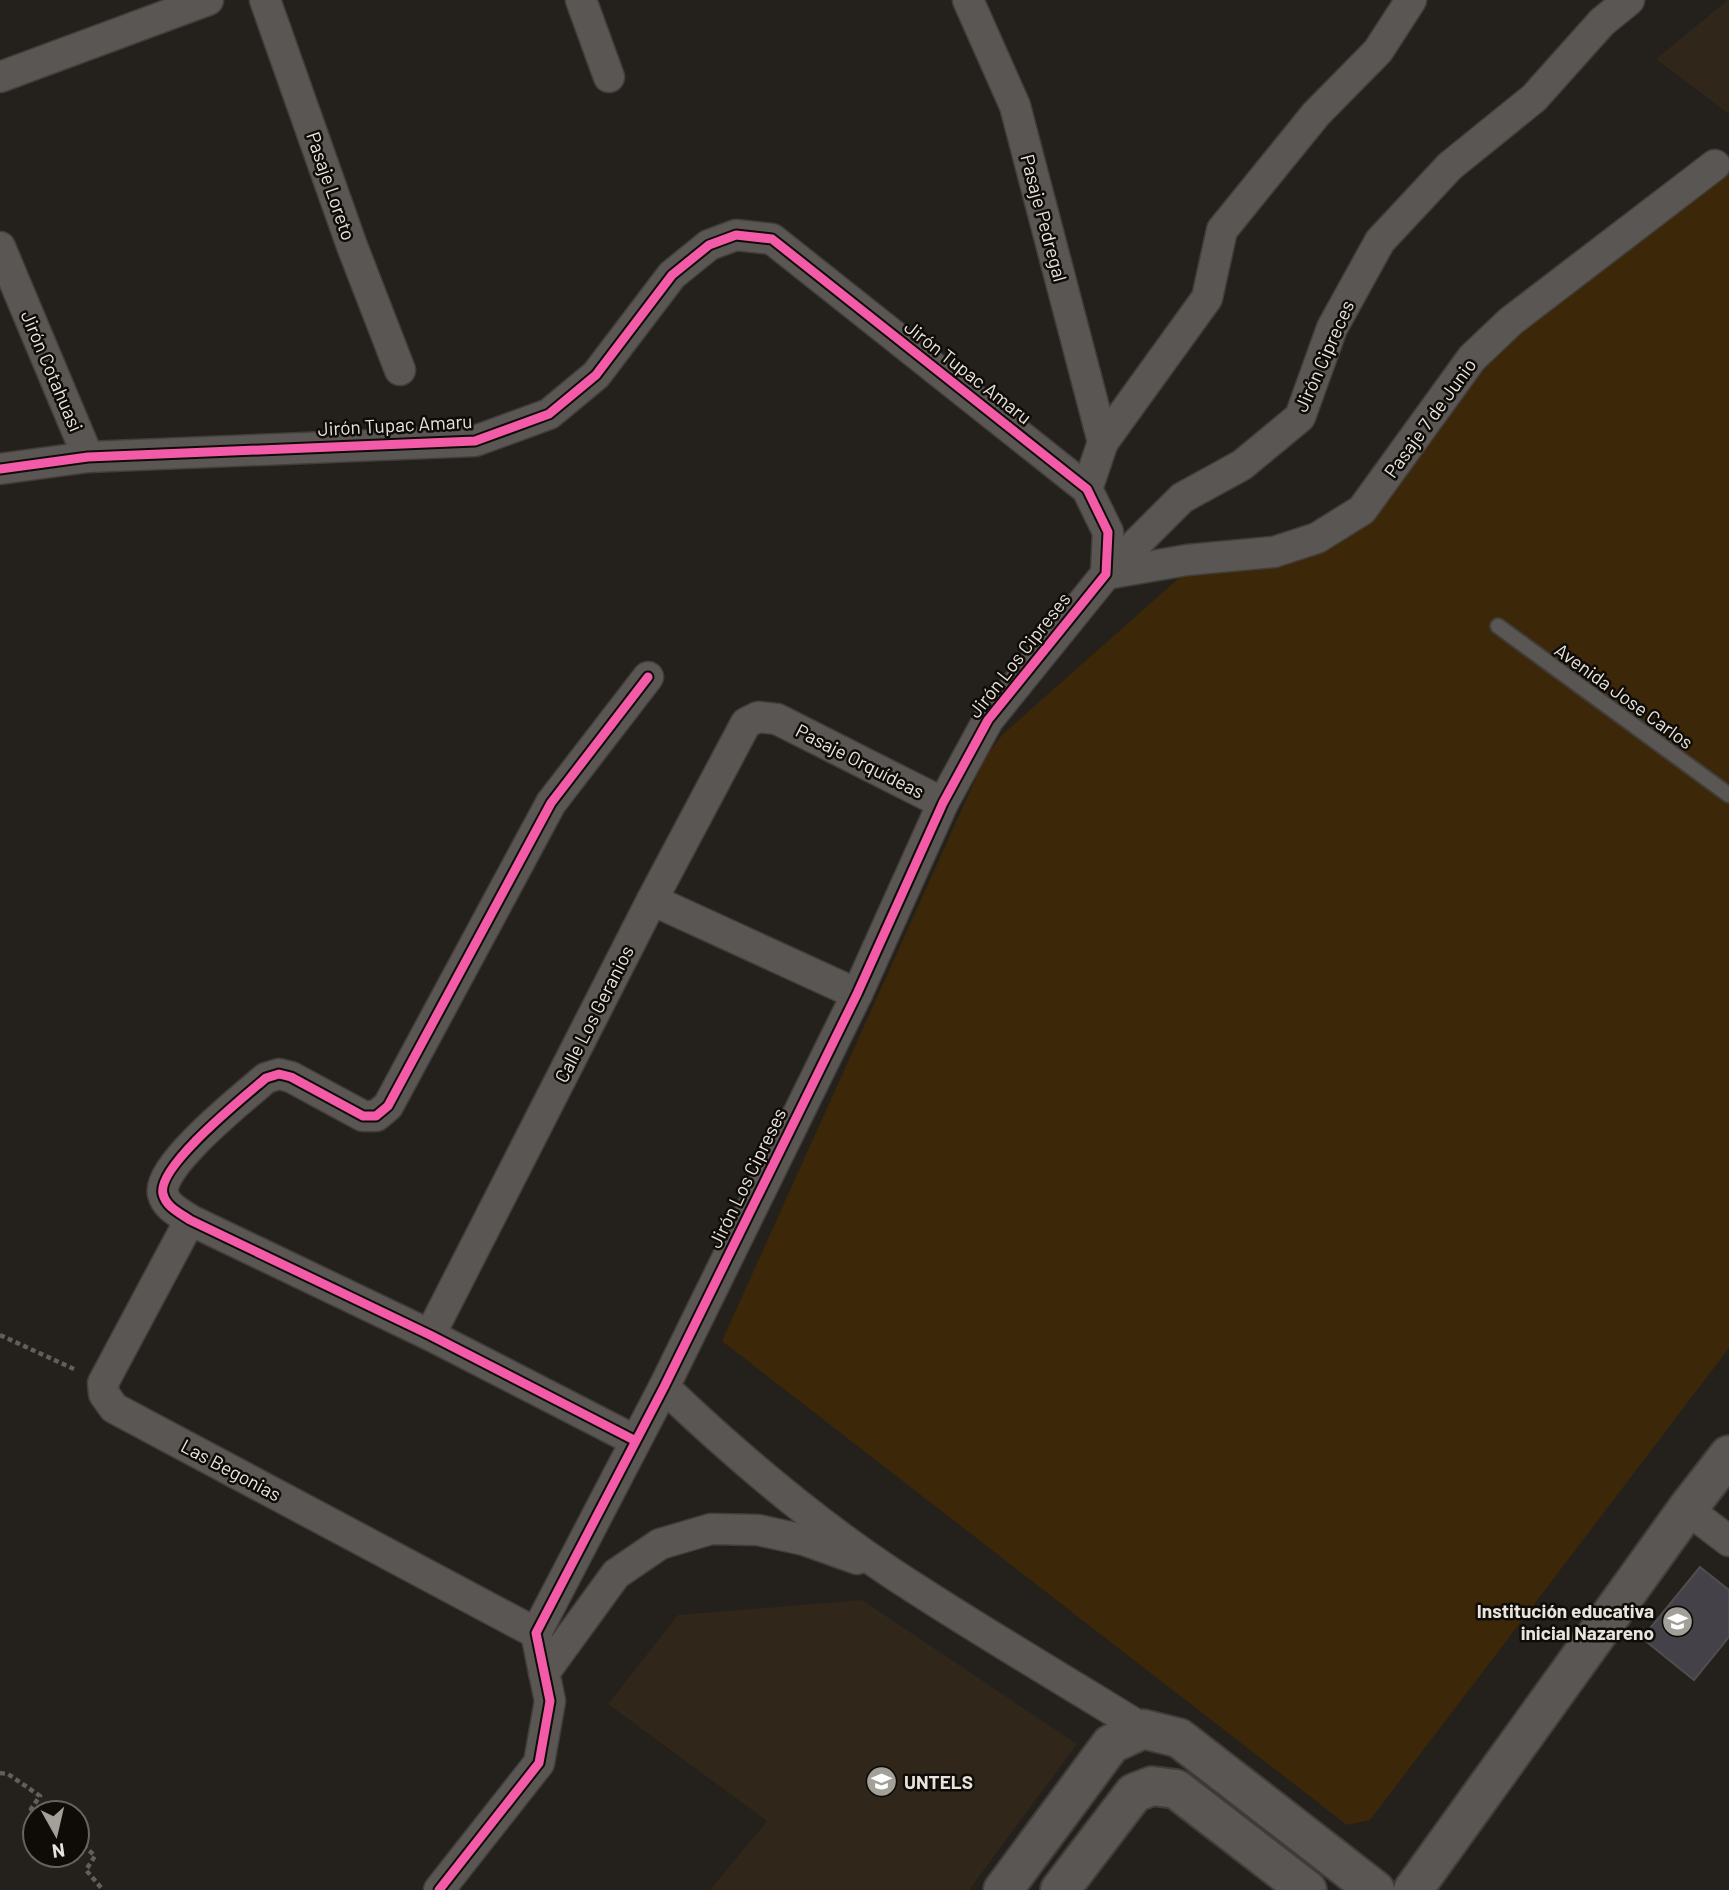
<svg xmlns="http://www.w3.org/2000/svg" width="1729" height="1890" viewBox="0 0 1729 1890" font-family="Barlow,sans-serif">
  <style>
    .built { fill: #302619 }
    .green { fill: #3c2708 }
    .building { fill: #444248; stroke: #4f4e4e; stroke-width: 2 }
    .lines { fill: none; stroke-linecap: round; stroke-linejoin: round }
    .lane-casing { stroke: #413e3a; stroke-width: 18 }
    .street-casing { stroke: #413e3a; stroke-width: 33 }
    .secondary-casing { stroke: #413e3a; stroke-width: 42 }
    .path { stroke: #615e5b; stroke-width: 4.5; stroke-dasharray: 5 3.5; stroke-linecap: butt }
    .lane { stroke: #5a5653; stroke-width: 14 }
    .street { stroke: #5a5653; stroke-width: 30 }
    .secondary { stroke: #5a5653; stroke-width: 38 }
    .cycleway-casing { stroke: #0f0c08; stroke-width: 13 }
    .cycleway { stroke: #f35aa7; stroke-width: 9 }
    .labels { text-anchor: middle; stroke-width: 5; stroke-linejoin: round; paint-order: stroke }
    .street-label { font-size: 19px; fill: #e8e3dd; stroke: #0f0c08 }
    .poi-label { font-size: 19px; font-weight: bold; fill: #e8e3dd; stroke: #0f0c08; text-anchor: end }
  </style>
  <rect width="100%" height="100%" fill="#24211c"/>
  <g class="built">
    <path d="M1728 0H1729V114L1656 59Z"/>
    <path d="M862 1600 1077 1744 969 1890H710L767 1821 608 1704 678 1615Z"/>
  </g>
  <path class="green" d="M1729 168V1348L1370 1820 1347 1825 722 1341 985 758 1002 735 1187 571 1313 552 1475 368 1526 318Z"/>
  <path class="building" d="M1700 1567 1729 1590V1637L1694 1680 1642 1638Z"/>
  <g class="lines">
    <defs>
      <path id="lane" d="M1498 626 1729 795"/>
      <g id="street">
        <path d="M265 0 352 246 400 370"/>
        <path d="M581 0 609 77"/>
        <path d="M968 0 1015 106 1103 442"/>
        <path d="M0 77 208 0"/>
        <path d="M0 247 88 457"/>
        <path d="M0 469 88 457 475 441 549 414 596 375 672 275 709 245 736 235 772 239 1087 489 1108 532 1106 574 988 720 943 803 857 994 664 1387 536 1633 550 1701 539 1763 439 1890"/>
        <path d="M1087 489 1103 442 1207 298 1222 230 1316 114 1378 51 1411 0"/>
        <path d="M1106 574 1182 498 1242 465 1300 417 1332 328 1380 241 1450 166 1534 98 1602 22 1629 0"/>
        <path d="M1106 574 1187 560 1274 552 1317 538 1362 510 1472 358 1511 321 1715 165"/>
        <path d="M652 900 857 994"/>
        <path d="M190 1220 103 1383 104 1394 114 1408 536 1633"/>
        <path d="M430 1335 652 900 746 723 758 717 777 719 943 803"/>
        <path d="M664 1387C734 1454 809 1518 890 1572 973 1627 1059 1677 1143 1729"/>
        <path d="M634 1440 430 1335 190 1220C180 1213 166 1207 163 1194 156 1167 244 1097 266 1078L279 1074 291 1077 363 1116H376L388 1106 551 803 648 677"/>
        <path d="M1687 1509 1729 1541"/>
        <path d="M544 1673 616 1574 660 1544 711 1529 758 1530 804 1540 857 1559"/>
      </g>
      <g id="secondary">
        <path d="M1003 1890 1111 1744 1143 1729 1179 1738 1375 1890"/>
        <path d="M1060 1890 1134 1793 1152 1786 1176 1789 1307 1890"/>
        <path d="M1413 1890 1687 1509 1729 1455"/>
      </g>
    </defs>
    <use href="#lane" class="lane-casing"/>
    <use href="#street" class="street-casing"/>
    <use href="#secondary" class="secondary-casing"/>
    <g class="path">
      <path d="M0 1335 74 1369"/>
      <path d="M0 1773 8 1774 40 1796 31 1809 35 1814"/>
      <path d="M77 1839 95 1856 86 1870 103 1890"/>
    </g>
    <use href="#lane" class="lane"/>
    <use href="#street" class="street"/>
    <use href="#secondary" class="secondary"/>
    <defs>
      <g id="cycleway">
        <path d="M0 469 88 457 475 441 549 414 596 375 672 275 709 245 736 235 772 239 1087 489 1108 532 1106 574 988 720 943 803 857 994 664 1387 536 1633 550 1701 539 1763 439 1890"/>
        <path d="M634 1440 430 1335 190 1220C180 1213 166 1207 163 1194 156 1167 244 1097 266 1078L279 1074 291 1077 363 1116H376L388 1106 551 803 648 677"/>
      </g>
    </defs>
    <use href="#cycleway" class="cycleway-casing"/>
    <use href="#cycleway" class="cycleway"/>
  </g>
  <defs>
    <symbol id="school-disc" viewBox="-11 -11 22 22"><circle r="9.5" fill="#a39f99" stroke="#0f0c08"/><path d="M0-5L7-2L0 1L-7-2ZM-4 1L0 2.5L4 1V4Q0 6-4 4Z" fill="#fff"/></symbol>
    <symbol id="university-disc" viewBox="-11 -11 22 22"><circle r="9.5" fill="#a39f99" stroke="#0f0c08"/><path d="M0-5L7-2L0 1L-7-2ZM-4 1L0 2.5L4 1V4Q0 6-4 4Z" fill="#fff"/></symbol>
  </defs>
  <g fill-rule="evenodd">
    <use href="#school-disc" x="1660" y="1604" width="35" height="35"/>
    <use href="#university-disc" x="864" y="1764" width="35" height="35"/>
  </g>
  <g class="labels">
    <g class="street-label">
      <text transform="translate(331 186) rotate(71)" y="7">Pasaje Loreto</text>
      <text transform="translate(1044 218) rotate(75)" y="7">Pasaje Pedregal</text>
      <text transform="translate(1324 356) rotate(-66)" y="7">Jirón Cipreces</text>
      <text transform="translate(52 371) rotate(67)" y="7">Jirón Cotahuasi</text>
      <text transform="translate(968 372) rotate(38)" y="7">Jirón Tupac Amaru</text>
      <text transform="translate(1430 418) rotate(-54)" y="7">Pasaje 7 de Junio</text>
      <text transform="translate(395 425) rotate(-3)" y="7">Jirón Tupac Amaru</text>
      <text transform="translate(1019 655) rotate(-52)" y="7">Jirón Los Cipreses</text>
      <text transform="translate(1624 696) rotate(36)" y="7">Avenida Jose Carlos</text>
      <text transform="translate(860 761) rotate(27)" y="7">Pasaje Orquídeas</text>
      <text transform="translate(594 1014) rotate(-63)" y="7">Calle Los Geranios</text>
      <text transform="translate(747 1178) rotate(-64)" y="7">Jirón Los Cipreses</text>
      <text transform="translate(231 1470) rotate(28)" y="7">Las Begonias</text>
    </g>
    <g class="poi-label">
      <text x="1654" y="1618">Institución educativa<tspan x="1654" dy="22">inicial Nazareno</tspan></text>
      <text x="904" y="1789" text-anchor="start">UNTELS</text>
    </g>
  </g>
  <g transform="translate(56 1834) rotate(172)"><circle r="33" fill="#0f0c08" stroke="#66625d" stroke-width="2"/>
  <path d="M0-5L12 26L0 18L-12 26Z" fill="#a39f99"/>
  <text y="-10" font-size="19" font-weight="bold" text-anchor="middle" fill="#e8e3dd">N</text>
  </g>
</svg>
